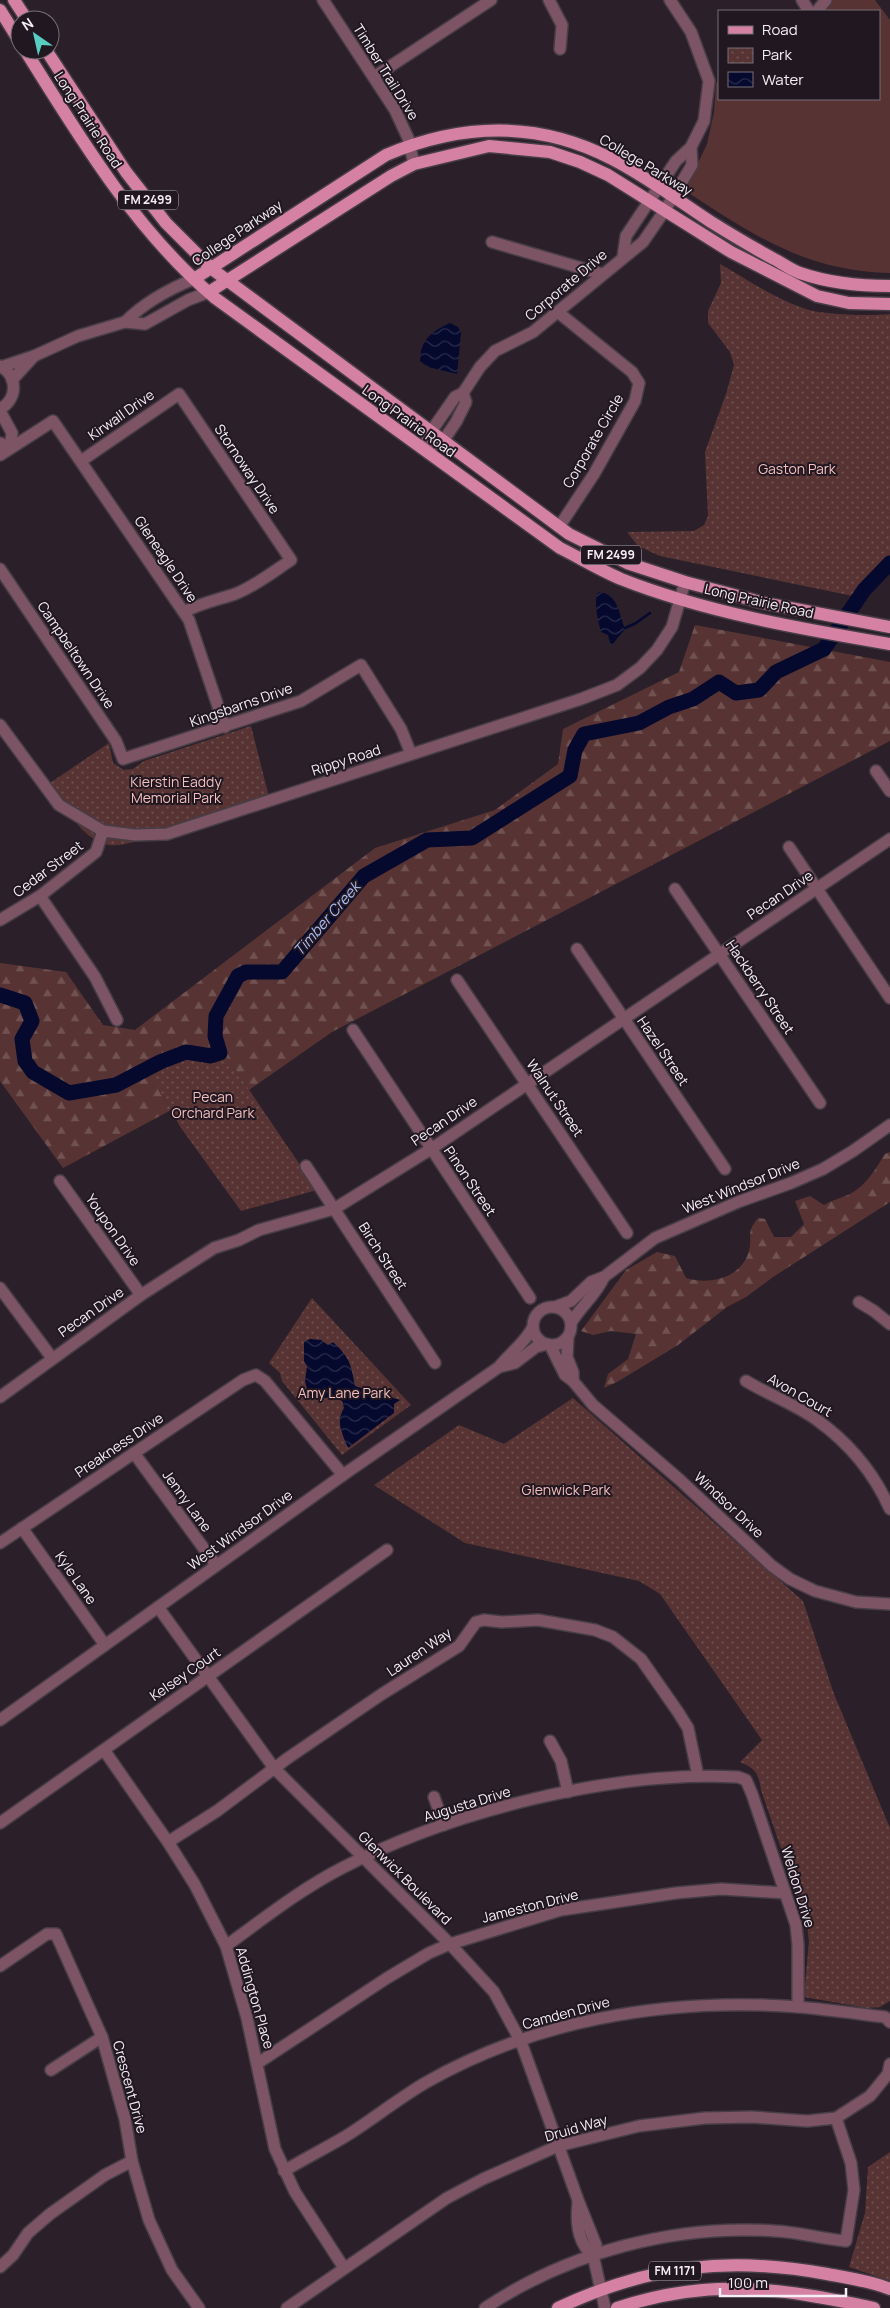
<svg xmlns="http://www.w3.org/2000/svg" width="890" height="2308" viewBox="0 0 890 2308" font-family="Manrope,sans-serif">
  <style>
    .grass { fill: #573433 }
    .forest { fill: url(#forest-firs) }
    .park { fill: url(#park-dots) }
    .water { fill: url(#water-waves) }
    .lines { fill: none; stroke-linecap: round; stroke-linejoin: round }
    .stream { stroke: #05092d; stroke-width: 2.5 }
    .river { stroke: #05092d; stroke-width: 15 }
    .minor-casing { stroke: #473d46; stroke-width: 14 }
    .major-casing { stroke: #473d46; stroke-width: 15 }
    .minor { stroke: #7d5463; stroke-width: 11 }
    .major { stroke: #d581a3; stroke-width: 12 }
    .labels { text-anchor: middle; stroke-width: 4; stroke-linejoin: round; paint-order: stroke }
    .shield { fill: #211721; stroke: #b5aeb5; stroke-width: 1 }
    .shield-label { font-size: 12px; font-weight: bold; fill: #f5eef5 }
    .street-label { font-size: 14px; fill: #f5eef5; stroke: #211721 }
    .park-label { font-size: 14px; fill: #f5c0bd; stroke: #211721 }
    .water-label { font-size: 15px; font-style: italic; fill: #abbdf4; stroke: #211721 }
  </style>
  <defs>
    <pattern id="forest-firs" width="22" height="20" patternUnits="userSpaceOnUse" patternTransform="scale(1.25)"><rect width="22" height="20" fill="#573433"/><path d="M5 1l3.5 6h-7zM16 11l3.5 6h-7z" fill="#705251"/></pattern>
    <pattern id="park-dots" width="8" height="8" patternUnits="userSpaceOnUse" patternTransform="scale(1.25)"><rect width="8" height="8" fill="#573433"/><path d="M2 2h.1M6 6h.1" fill="none" stroke="#705251" stroke-width="1.8" stroke-linecap="round"/></pattern>
    <pattern id="water-waves" width="16" height="10" patternUnits="userSpaceOnUse" patternTransform="scale(1.25)"><rect width="16" height="10" fill="#05092d"/><path d="M0 5q4-4 8 0t8 0" fill="none" stroke="#2a2d4c"/></pattern>
  </defs>
  <rect width="100%" height="100%" fill="#2b202a"/>
  <path class="grass" d="M832 0H875L890 20V273C806 271 755 236 687 192L686 188 707 144 714 112 716 83 719 81V99H879V11H822Z"/>
  <g class="forest">
    <path d="M695 625 890 662V741L332 1032 249 1090 218 1044C204 1051 194 1049 180 1044L159 1089 171 1110 63 1168 0 1081V963L66 972 103 1025 135 1030 375 848 495 810 558 764 563 729 679 672Z"/>
    <path d="M890 1152V1202L773 1277 746 1297 727 1307 678 1345 617 1382 604 1388 608 1374 628 1359 636 1334 611 1331 593 1335 581 1331 626 1270 657 1252 675 1256 686 1278C709 1285 741 1279 749 1251 753 1235 745 1234 758 1218L765 1219 774 1237H791L804 1224 795 1201 810 1196 824 1205C832 1200 841 1198 850 1194 866 1186 876 1168 885 1154Z"/>
  </g>
  <g class="park">
    <path d="M720 264C748 280 778 301 809 310 828 315 870 316 890 314V570L853 596 660 556 638 546 627 532 694 531 704 525 708 516 705 452 726 394 734 365 730 352 708 323V311L721 283Z"/>
    <path d="M251 726 269 797C229 811 190 825 150 837 138 840 122 847 109 845 81 840 64 805 50 783L109 743 113 763 124 770 133 769 144 761Z"/>
    <path d="M180 1044C194 1049 204 1051 218 1044L317 1190 241 1211 181 1128 159 1089 148 1057Z"/>
    <path d="M312 1298 411 1405 342 1455 282 1381 280 1373 269 1363Z"/>
    <path d="M573 1398 803 1601 834 1694 890 1828V2001L880 2007 867 2008 804 1997 809 1941 807 1924 761 1790C759 1774 755 1768 740 1762L762 1740 660 1594 639 1581 465 1543 374 1485 459 1425 504 1444Z"/>
    <path d="M890 2152V2281L849 2267 865 2213 868 2167Z"/>
  </g>
  <g class="water">
    <path d="M450 323 458 327 461 333 457 374 428 367 420 361C420 340 432 331 450 323Z"/>
    <path d="M600 592C618 595 619 613 625 629L611 646 608 635 601 632C598 620 594 606 597 594Z"/>
    <path d="M310 1339 321 1340 328 1345 333 1342C350 1358 351 1364 355 1386L400 1400 394 1404V1413L348 1448C343 1435 335 1422 344 1408L342 1401 334 1397 314 1399 307 1389 305 1381 307 1366 304 1361V1342Z"/>
  </g>
  <g class="lines">
    <path class="stream" d="M625 628 636 623 650 613"/>
    <path class="river" d="M0 995 25 1003 32 1021 22 1039 25 1061 33 1072 69 1093 116 1085 160 1062 186 1052 211 1056 220 1053 215 1036 216 1016 238 976 246 972H282L364 876 427 840 472 838 570 776 575 750 584 734 639 723 669 707 693 699 719 682 736 693 759 690 776 672 824 649 864 590 890 563"/>
    <defs>
      <g id="minor">
        <path d="M323 0 395 110 408 138 414 164"/>
        <path d="M549 0 562 25 560 49"/>
        <path d="M802 0 809 11"/>
        <path d="M817 11 826 0"/>
        <path d="M374 77 491 0"/>
        <path d="M492 242 602 274"/>
        <path d="M623 257 626 236 676 161 691 147 704 121 709 81 691 32 670 0"/>
        <path d="M125 322C144 303 169 289 194 279"/>
        <path d="M0 366C18 376 18 399 0 409"/>
        <path d="M1 367 34 356 78 336 125 322 145 324 188 300 209 292"/>
        <path d="M12 380 34 356"/>
        <path d="M0 411 12 433 10 448 0 443"/>
        <path d="M423 449 430 433 455 397 463 393 480 367 495 351 533 332 643 242 665 210 692 165 691 147"/>
        <path d="M423 449 443 441 456 422 466 402 463 393"/>
        <path d="M0 455 53 421 189 620 225 727"/>
        <path d="M81 461 179 394 291 560C273 572 255 586 235 594 217 600 201 603 184 612"/>
        <path d="M559 527 594 474 635 401 639 383 632 372 559 313"/>
        <path d="M0 569 116 741 123 759 301 701 361 665 401 729 411 754"/>
        <path d="M0 725 59 805 103 831 135 835 167 834 581 699 617 685 640 668 657 650 672 627 685 582"/>
        <path d="M876 771 890 791"/>
        <path d="M789 847 890 998"/>
        <path d="M675 889 820 1103"/>
        <path d="M40 896 95 977 117 1020"/>
        <path d="M0 920 40 896 96 852 103 831"/>
        <path d="M577 949 725 1169"/>
        <path d="M457 980 627 1233"/>
        <path d="M353 1030 530 1298"/>
        <path d="M306 1166 435 1363"/>
        <path d="M60 1181 141 1295"/>
        <path d="M0 1288 52 1358"/>
        <path d="M859 1302 874 1311 890 1324"/>
        <path d="M555 1307 571 1301 591 1282 604 1277 655 1238 738 1202 791 1183 823 1169 853 1151 890 1125"/>
        <circle cx="552" cy="1326" r="19"/>
        <path d="M571 1323C581 1306 596 1295 604 1277"/>
        <path d="M550 1345 565 1375 573 1381V1372L567 1357 568 1337"/>
        <path d="M499 1367 515 1363 536 1347 547 1344"/>
        <path d="M573 1381 593 1405 680 1480 772 1566 790 1579 815 1591 856 1602 890 1604"/>
        <path d="M746 1381C769 1395 795 1404 817 1420 849 1443 874 1473 890 1509"/>
        <path d="M0 1397 141 1295 214 1248 239 1240 259 1230 334 1209 431 1149 890 839"/>
        <path d="M134 1453 216 1565"/>
        <path d="M22 1528 105 1645"/>
        <path d="M0 1543 243 1380 256 1375 265 1381 343 1475"/>
        <path d="M158 1607 274 1768 450 1944 494 1992 521 2042 578 2200 596 2245 593 2255 605 2308"/>
        <path d="M0 1720 343 1475 499 1367C510 1353 525 1343 533 1327"/>
        <path d="M550 1741 561 1761 568 1792"/>
        <path d="M104 1750 168 1842 195 1885 226 1946 247 2018 275 2149 295 2192 344 2268"/>
        <path d="M434 1797 444 1825"/>
        <path d="M0 1823 387 1550"/>
        <path d="M168 1842 217 1811 288 1758 382 1694 459 1646 476 1622 484 1620 502 1622 538 1620 595 1630 613 1637 641 1659 678 1712 688 1728 698 1776"/>
        <path d="M226 1946C263 1919 301 1889 342 1868 452 1811 615 1770 738 1777L746 1780 752 1794 796 1925 798 1945V2007"/>
        <path d="M0 1966 47 1934H56L102 2037 125 2119 132 2161 149 2220 172 2270 199 2308"/>
        <path d="M258 2063 387 1978 429 1953 450 1944 561 1910 676 1893 721 1889 785 1893"/>
        <path d="M51 2070 102 2037"/>
        <path d="M284 2171C304 2159 326 2148 346 2136 373 2119 398 2099 425 2083 533 2021 661 1999 784 2006 818 2008 852 2013 885 2017L890 2022"/>
        <path d="M578 2202C576 2220 577 2243 593 2255"/>
        <path d="M0 2267 13 2255 28 2233 50 2214 105 2175 132 2161"/>
        <path d="M287 2308 447 2198 483 2179 558 2146 639 2126 705 2118 752 2117 807 2121 836 2118 870 2096 888 2074 890 2064"/>
        <path d="M485 2308C569 2252 675 2224 775 2231 799 2232 823 2239 846 2241L854 2190 851 2163 836 2118"/>
      </g>
      <g id="major">
        <path d="M14 0 27 20"/>
        <path d="M0 10 20 42"/>
        <path d="M25 50C80 138 135 230 215 298L560 548C580 558 600 570 621 579 704 612 802 629 890 644"/>
        <path d="M46 50 126 172 166 223 212 269 569 534 627 563 685 582 764 603 890 627"/>
        <path d="M194 279 386 155C462 123 537 120 612 159 647 177 679 201 711 222 732 235 752 247 774 259 782 263 791 270 800 273 829 283 860 286 890 286"/>
        <path d="M209 292 391 176 414 164 489 146 550 152 580 162 608 175 731 252 817 296 849 303 890 304"/>
        <path d="M558 2308C649 2265 729 2256 827 2274 848 2278 871 2281 890 2289"/>
        <path d="M617 2308C709 2277 781 2288 874 2308"/>
      </g>
    </defs>
    <use href="#minor" class="minor-casing"/>
    <use href="#major" class="major-casing"/>
    <use href="#minor" class="minor"/>
    <use href="#major" class="major"/>
  </g>
  <g class="labels">
    <g class="shield">
      <rect x="118" y="190.5" width="60" height="19" rx="4"/>
      <rect x="581" y="545.5" width="60" height="19" rx="4"/>
      <rect x="649" y="2261.5" width="52" height="19" rx="4"/>
    </g>
    <g class="shield-label">
      <text x="148" y="204">FM 2499</text>
      <text x="611" y="559">FM 2499</text>
      <text x="675" y="2275">FM 1171</text>
    </g>
    <g class="street-label">
      <text transform="translate(386 72) rotate(58)" y="5">Timber Trail Drive</text>
      <text transform="translate(88 120) rotate(57)" y="5">Long Prairie Road</text>
      <text transform="translate(646 165) rotate(31)" y="5">College Parkway</text>
      <text transform="translate(237 233) rotate(-34)" y="5">College Parkway</text>
      <text transform="translate(566 285) rotate(-40)" y="5">Corporate Drive</text>
      <text transform="translate(121 415) rotate(-35)" y="5">Kirwall Drive</text>
      <text transform="translate(409 421) rotate(36)" y="5">Long Prairie Road</text>
      <text transform="translate(593 441) rotate(-60)" y="5">Corporate Circle</text>
      <text transform="translate(247 469) rotate(56)" y="5">Stornoway Drive</text>
      <text transform="translate(166 559) rotate(56)" y="5">Gleneagle Drive</text>
      <text transform="translate(759 601) rotate(13)" y="5">Long Prairie Road</text>
      <text transform="translate(76 655) rotate(56)" y="5">Campbeltown Drive</text>
      <text transform="translate(241 705) rotate(-19)" y="5">Kingsbarns Drive</text>
      <text transform="translate(346 760) rotate(-18)" y="5">Rippy Road</text>
      <text transform="translate(48 869) rotate(-37)" y="5">Cedar Street</text>
      <text transform="translate(780 895) rotate(-34)" y="5">Pecan Drive</text>
      <text transform="translate(760 987) rotate(56)" y="5">Hackberry Street</text>
      <text transform="translate(663 1051) rotate(56)" y="5">Hazel Street</text>
      <text transform="translate(555 1098) rotate(56)" y="5">Walnut Street</text>
      <text transform="translate(444 1121) rotate(-34)" y="5">Pecan Drive</text>
      <text transform="translate(470 1181) rotate(56)" y="5">Pinon Street</text>
      <text transform="translate(741 1186) rotate(-22)" y="5">West Windsor Drive</text>
      <text transform="translate(113 1230) rotate(55)" y="5">Youpon Drive</text>
      <text transform="translate(383 1256) rotate(57)" y="5">Birch Street</text>
      <text transform="translate(91 1312) rotate(-35)" y="5">Pecan Drive</text>
      <text transform="translate(800 1395) rotate(30)" y="5">Avon Court</text>
      <text transform="translate(119 1445) rotate(-34)" y="5">Preakness Drive</text>
      <text transform="translate(187 1501) rotate(54)" y="5">Jenny Lane</text>
      <text transform="translate(729 1505) rotate(43)" y="5">Windsor Drive</text>
      <text transform="translate(240 1530) rotate(-36)" y="5">West Windsor Drive</text>
      <text transform="translate(76 1578) rotate(55)" y="5">Kyle Lane</text>
      <text transform="translate(419 1652) rotate(-34)" y="5">Lauren Way</text>
      <text transform="translate(185 1674) rotate(-35)" y="5">Kelsey Court</text>
      <text transform="translate(467 1804) rotate(-17)" y="5">Augusta Drive</text>
      <text transform="translate(405 1878) rotate(45)" y="5">Glenwick Boulevard</text>
      <text transform="translate(798 1887) rotate(73)" y="5">Weldon Drive</text>
      <text transform="translate(530 1906) rotate(-14)" y="5">Jameston Drive</text>
      <text transform="translate(255 1998) rotate(74)" y="5">Addington Place</text>
      <text transform="translate(566 2013) rotate(-15)" y="5">Camden Drive</text>
      <text transform="translate(130 2087) rotate(75)" y="5">Crescent Drive</text>
      <text transform="translate(576 2128) rotate(-16)" y="5">Druid Way</text>
    </g>
    <g class="park-label">
      <text x="797" y="474">Gaston Park</text>
      <text x="176" y="787">Kierstin Eaddy<tspan x="176" dy="16">Memorial Park</tspan></text>
      <text x="213" y="1102">Pecan<tspan x="213" dy="16">Orchard Park</tspan></text>
      <text x="344" y="1398">Amy Lane Park</text>
      <text x="566" y="1495">Glenwick Park</text>
    </g>
    <g class="water-label">
      <text transform="translate(327 919) rotate(-49)" y="5">Timber Creek</text>
    </g>
  </g>
  <rect x="718" y="10" width="162" height="90" fill="#211721" stroke="#766d76"/>
  <rect x="728" y="26" width="25" height="8" fill="#d581a3" stroke="#766d76"/>
  <text x="762" y="35" font-size="15" fill="#f5eef5">Road</text>
  <rect x="728" y="48" width="25" height="15" fill="url(#park-dots)" stroke="#766d76"/>
  <text x="762" y="60" font-size="15" fill="#f5eef5">Park</text>
  <rect x="728" y="72" width="25" height="15" fill="url(#water-waves)" stroke="#766d76"/>
  <text x="762" y="85" font-size="15" fill="#f5eef5">Water</text>
  <g transform="translate(35 35) rotate(326)"><circle r="24" fill="#211721" stroke="#766d76"/>
  <path d="M0-4L9 19L0 12L-9 19Z" fill="#57cec1"/>
  <text y="-8" font-size="14" font-weight="bold" text-anchor="middle" fill="#f5eef5">N</text>
  </g>
  <path d="M720 2288v8h126v-8" fill="none" stroke="#f5eef5" stroke-width="2.5"/>
  <text x="728" y="2288" font-size="15" fill="#f5eef5" stroke="#211721" stroke-width="4" paint-order="stroke">100 m</text>
</svg>
